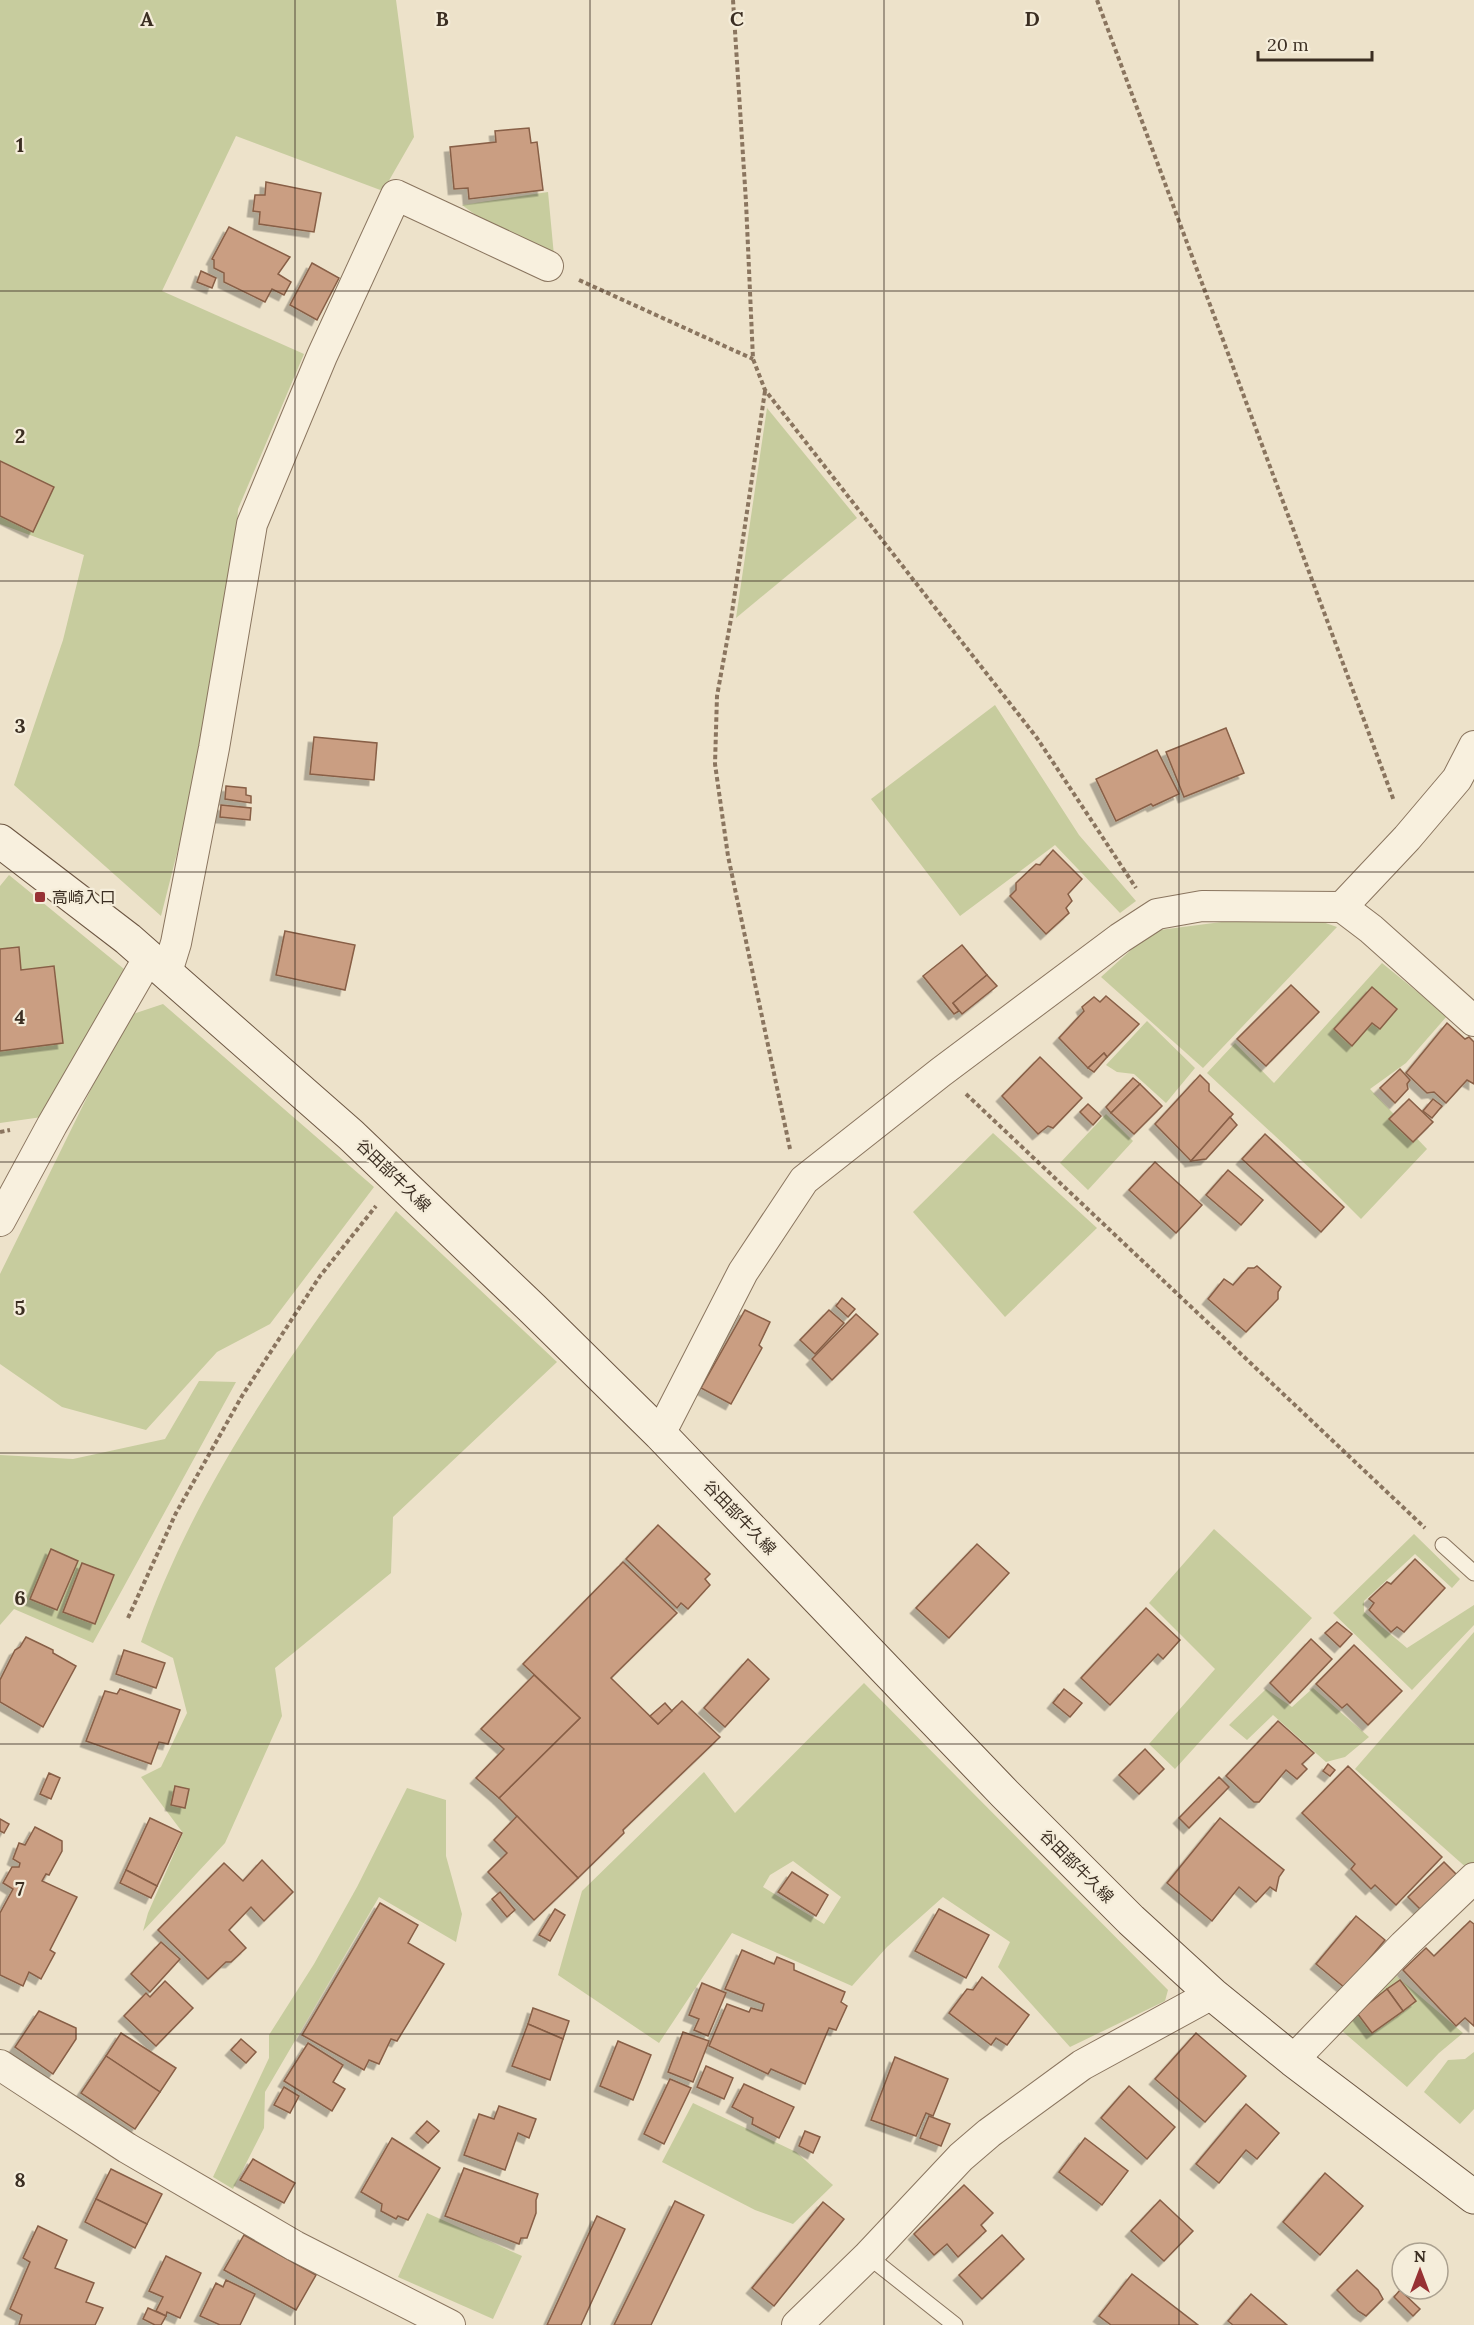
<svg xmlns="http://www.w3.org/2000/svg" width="1474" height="2325" viewBox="0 0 1474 2325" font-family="Lora,'Noto Sans JP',serif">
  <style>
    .green { fill: #c7cc9e; fill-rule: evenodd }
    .building { fill: #ca9e82; stroke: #885f46; stroke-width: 1.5; filter: url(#shadow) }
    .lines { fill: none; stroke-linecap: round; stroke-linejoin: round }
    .service-casing { stroke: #8a755f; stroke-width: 17 }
    .minor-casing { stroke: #8a755f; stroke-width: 32 }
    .secondary-casing { stroke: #6c5642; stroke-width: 35 }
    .path { stroke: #8a755f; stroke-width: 4; stroke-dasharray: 4.5 3; stroke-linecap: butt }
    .service { stroke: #f8f0de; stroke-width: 15 }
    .minor { stroke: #f8f0de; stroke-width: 30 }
    .secondary { stroke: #f8f0de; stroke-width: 33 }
    .grid { fill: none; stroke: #3b2e22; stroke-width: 1.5; stroke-opacity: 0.55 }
    .poi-dot { fill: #973134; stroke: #f5edda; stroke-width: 2 }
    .labels { text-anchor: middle; stroke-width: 4.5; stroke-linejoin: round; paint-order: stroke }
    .poi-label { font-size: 16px; fill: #3b2e22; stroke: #f5edda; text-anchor: start }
    .street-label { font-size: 16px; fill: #3b2e22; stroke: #f5edda }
    .grid-label { font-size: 20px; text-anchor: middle; font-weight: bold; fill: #3b2e22; stroke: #f5edda; stroke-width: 4.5; stroke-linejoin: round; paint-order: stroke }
  </style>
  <defs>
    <filter id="shadow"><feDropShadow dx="-5.5" dy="5.5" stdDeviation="0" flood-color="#0004"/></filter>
  </defs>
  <rect width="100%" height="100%" fill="#ede2ca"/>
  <g class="green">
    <path d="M0 0H396L414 137 383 191 236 136 162 291 304 354 238 509 230 645 161 916 14 785 63 640 84 555 0 524Z"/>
    <path d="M548 192 554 256 477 216 462 205Z"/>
    <path d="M767 408 857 518 736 618Z"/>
    <path d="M995 705 1079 835 1136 901 1120 913 1055 845 960 916 871 799Z"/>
    <path d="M9 875 124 969 42 1117 0 1123V1051L63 1043 21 970 19 947 0 949V886Z"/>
    <path d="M1317 920 1337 927 1203 1068 1101 977 1152 931 1229 921Z"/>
    <path d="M1382 963 1447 1016 1406 1063 1370 1089 1427 1149 1361 1219 1315 1173 1207 1073 1235 1043 1274 1083Z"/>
    <path d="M163 1004 374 1187 270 1324 217 1352 146 1430 62 1407 0 1364V1274L127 1016Z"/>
    <path d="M1147 1021 1195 1068 1166 1103 1134 1074 1117 1072 1106 1065Z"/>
    <path d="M1106 1114 1133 1141 1088 1190 1060 1163Z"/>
    <path d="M993 1133 1097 1228 1005 1317 913 1212Z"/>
    <path d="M396 1211 557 1362 393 1517 391 1573 275 1668 282 1716 225 1843 143 1931 148 1913 183 1833 141 1777 161 1767 187 1713 173 1658 141 1642C197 1480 296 1347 396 1211Z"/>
    <path d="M199 1381 236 1382 93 1643 14 1609 0 1625V1455L73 1459 165 1439Z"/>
    <path d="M1214 1529 1312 1618 1175 1769 1149 1744 1215 1669 1149 1603Z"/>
    <path d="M1414 1534 1460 1579 1452 1588 1415 1554 1364 1601V1612L1407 1648 1474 1605V1625L1412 1690 1333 1613Z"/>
    <path d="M1474 1632V1866L1469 1870 1355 1769Z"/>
    <path d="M864 1683 1168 1990 1165 2001 1070 2047 998 1967 1010 1942 943 1897 887 1947 852 1986 732 1933 659 2043 558 1975 582 1891 704 1772 735 1813ZM793 1861 841 1897 824 1924 763 1887 770 1875Z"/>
    <path d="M1313 1688 1369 1737 1345 1757 1326 1762 1273 1715 1247 1740 1229 1725 1266 1689 1292 1707Z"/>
    <path d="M407 1788 446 1800V1856L462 1914 456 1942 379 1897 265 2092 264 2128 233 2189 213 2177 269 2058V2035L314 1964 357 1887Z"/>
    <path d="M1394 1974 1463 2033 1439 2053 1407 2087 1341 2030Z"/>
    <path d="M1474 2052V2109L1460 2124 1424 2092 1448 2060 1465 2059Z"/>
    <path d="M693 2103 796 2152 833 2185 793 2224 755 2210 662 2162Z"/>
    <path d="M427 2213 522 2256 493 2319 398 2277Z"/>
  </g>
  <g class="building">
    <path d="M529 128 531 143 537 142 543 190 469 199 468 188 454 189 450 147 496 142 495 131Z"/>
    <path d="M266 182 321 193 314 232 259 224 260 212 253 211 255 195H265Z"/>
    <path d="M229 227 290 257 278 274 291 282 284 295 272 289 265 302 224 282V273L214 268V260L212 259Z"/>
    <path d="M312 263 339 278 317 320 290 305Z"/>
    <path d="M201 271 216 278 212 288 197 282Z"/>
    <path d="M0 461 54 487 33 532 0 516Z"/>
    <path d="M1226 728 1244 773 1184 797 1166 752Z"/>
    <path d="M314 737 377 743 374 780 310 774Z"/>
    <path d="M1157 750 1179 794 1153 806 1151 804 1116 821 1096 779Z"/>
    <path d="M226 786 246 788V795L251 796V803L225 799Z"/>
    <path d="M221 805 251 808 250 820 220 817Z"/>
    <path d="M1053 850 1082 879 1068 894 1072 901 1066 908 1069 913 1046 934 1010 896 1016 890V883L1036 864 1040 865Z"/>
    <path d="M285 931 355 945 345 990 276 975Z"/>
    <path d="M962 945 987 975 953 1003 959 1011 954 1014 923 976Z"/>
    <path d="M19 947 21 970 54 966 63 1043 0 1051V949Z"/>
    <path d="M987 975 997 986 962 1014 953 1003Z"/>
    <path d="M1291 985 1319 1012 1266 1066 1237 1039Z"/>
    <path d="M1372 987 1397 1009 1380 1029 1372 1023 1352 1046 1334 1029Z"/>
    <path d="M1106 996 1139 1024 1107 1057 1104 1053 1088 1068 1059 1038 1084 1011 1082 1007 1094 997 1100 1002Z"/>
    <path d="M1447 1023 1465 1039 1469 1037 1474 1042V1084L1467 1080 1446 1103 1434 1092 1427 1093 1406 1073Z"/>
    <path d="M1104 1053 1107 1057 1094 1072 1088 1068Z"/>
    <path d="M1040 1057 1082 1098 1053 1128 1048 1126 1038 1134 1002 1096Z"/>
    <path d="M1400 1069 1410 1080 1407 1084 1408 1089 1395 1103 1380 1088Z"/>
    <path d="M1200 1075 1209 1084V1091L1233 1114 1191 1161 1155 1124Z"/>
    <path d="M1133 1078 1140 1084 1111 1113 1106 1107Z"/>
    <path d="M1140 1084 1162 1106 1134 1134 1111 1113Z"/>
    <path d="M1409 1099 1433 1122 1413 1142 1389 1119Z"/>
    <path d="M1433 1099 1442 1106 1432 1118 1423 1111Z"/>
    <path d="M1088 1104 1101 1116 1093 1125 1080 1112Z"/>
    <path d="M1230 1117 1237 1125 1206 1159 1191 1161Z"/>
    <path d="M1265 1134 1344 1207 1321 1232 1242 1159Z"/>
    <path d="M1155 1162 1202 1205 1176 1233 1129 1190Z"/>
    <path d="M1228 1170 1263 1200 1241 1225 1206 1195Z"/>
    <path d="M1257 1266 1281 1287 1278 1292V1299L1246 1332 1208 1299 1224 1279 1233 1285 1248 1268H1254Z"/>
    <path d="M842 1298 855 1309 848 1317 836 1306Z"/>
    <path d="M745 1310 770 1322 759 1345 762 1348 731 1404 701 1388Z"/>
    <path d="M829 1310 844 1323 815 1354 800 1340Z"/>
    <path d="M856 1314 878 1334 832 1380 812 1359Z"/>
    <path d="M658 1525 710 1574 705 1579 710 1585 688 1609 681 1603 677 1608 626 1559Z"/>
    <path d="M977 1544 1009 1573 949 1638 916 1608Z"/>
    <path d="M51 1549 78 1561 57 1610 30 1599Z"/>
    <path d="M1415 1559 1445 1588 1404 1632 1397 1627 1391 1632 1369 1610 1374 1603 1369 1599 1387 1582 1391 1584Z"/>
    <path d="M623 1562 677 1613 611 1678 658 1724 682 1701 720 1737 623 1830 624 1833 578 1878 499 1798 580 1718 523 1664Z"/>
    <path d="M82 1563 114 1575 95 1624 63 1612Z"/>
    <path d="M1146 1608 1180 1640 1163 1659 1158 1654 1110 1705 1081 1678Z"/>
    <path d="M1337 1622 1352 1634 1340 1647 1325 1633Z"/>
    <path d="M26 1637 53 1650V1653L76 1666 43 1727 0 1702V1680L15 1650 20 1647Z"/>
    <path d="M1311 1639 1332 1659 1290 1703 1270 1683Z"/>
    <path d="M1354 1645 1402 1691 1368 1725 1347 1704 1342 1708 1316 1684Z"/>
    <path d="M124 1650 165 1663 156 1688 116 1674Z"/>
    <path d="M748 1659 769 1679 725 1727 704 1708Z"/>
    <path d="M534 1675 580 1718 499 1798 476 1778 504 1749 481 1729Z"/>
    <path d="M120 1689 180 1710 168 1744 159 1742 151 1764 86 1741 105 1691 117 1694Z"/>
    <path d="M1064 1689 1082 1703 1070 1717 1053 1703Z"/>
    <path d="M665 1703 672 1711 658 1724 650 1716Z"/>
    <path d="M1278 1721 1314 1753 1302 1764 1307 1769 1297 1779 1286 1770 1259 1802H1254L1226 1776Z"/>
    <path d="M1145 1749 1164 1769 1139 1794 1119 1775Z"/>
    <path d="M1328 1764 1335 1770 1330 1776 1323 1771Z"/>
    <path d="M1348 1766 1442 1857 1396 1905 1375 1885 1371 1889 1351 1869 1355 1864 1302 1813Z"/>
    <path d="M49 1773 60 1778 51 1799 40 1794Z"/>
    <path d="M1219 1777 1229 1787 1189 1828 1179 1818Z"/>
    <path d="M175 1786 189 1789 185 1808 171 1805Z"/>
    <path d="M517 1816 578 1878 534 1920 488 1872 507 1853 494 1840Z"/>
    <path d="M150 1818 182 1833 157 1886 126 1870Z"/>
    <path d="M1220 1818 1284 1870 1279 1877 1276 1891 1270 1887 1256 1902 1239 1887 1212 1921 1167 1883Z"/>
    <path d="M0 1819 9 1824 4 1833 0 1831Z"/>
    <path d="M35 1827 62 1841V1851L49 1875 46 1874 42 1881 77 1897 50 1950 55 1953 41 1979 29 1972 23 1986 0 1975V1913L13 1889 3 1883 12 1867H19L20 1863 13 1859 19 1843 25 1845Z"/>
    <path d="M262 1860 293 1892 264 1921 251 1907 229 1930 246 1948 231 1962H226L208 1979 158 1930 224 1863 243 1881Z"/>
    <path d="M1444 1862 1457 1875 1421 1910 1408 1897Z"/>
    <path d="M126 1870 157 1886 151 1898 120 1883Z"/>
    <path d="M792 1872 828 1895 816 1916 778 1892Z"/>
    <path d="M500 1892 515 1910 507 1917 492 1899Z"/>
    <path d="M380 1903 418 1925 408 1943 444 1964 397 2041 391 2039 379 2064 369 2060 364 2070 302 2035Z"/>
    <path d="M555 1909 565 1915 550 1941 539 1935Z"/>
    <path d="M939 1909 989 1935 966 1978 915 1951Z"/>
    <path d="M1356 1916 1385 1940 1345 1988 1316 1964Z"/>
    <path d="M1470 1921 1474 1924V2026L1465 2018 1456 2026 1403 1970 1426 1948 1434 1956Z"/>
    <path d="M161 1942 180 1959 150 1992 131 1974Z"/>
    <path d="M742 1950 774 1964 777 1957 794 1964V1970L845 1992 841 2002 847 2006 836 2030 829 2028 805 2084 771 2069 768 2074 709 2046 727 2004 749 2012 751 2008 762 2011 764 2004 725 1989Z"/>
    <path d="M982 1977 1029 2015 1007 2045 996 2038 991 2045 949 2013 967 1989 973 1990Z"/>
    <path d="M1400 1980 1416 2001 1403 2011 1387 1989Z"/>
    <path d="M165 1981 193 2008 156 2046 124 2016 146 1993 150 1997Z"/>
    <path d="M702 1983 726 1993 708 2036 694 2030 699 2019 689 2015Z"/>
    <path d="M1387 1989 1403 2011 1372 2033 1357 2013Z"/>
    <path d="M533 2008 569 2021 563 2039 528 2024Z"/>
    <path d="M39 2011 76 2028V2039L53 2074 15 2047Z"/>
    <path d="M528 2024 563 2039 550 2080 512 2066Z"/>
    <path d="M683 2032 709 2041 693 2082 668 2072Z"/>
    <path d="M121 2033 176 2068 160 2092 106 2056Z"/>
    <path d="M1196 2033 1246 2076 1205 2122 1155 2079Z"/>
    <path d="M241 2039 256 2052 246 2063 231 2050Z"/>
    <path d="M618 2041 651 2055 633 2100 600 2086Z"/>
    <path d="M308 2043 343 2065 333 2082 345 2089 332 2111 284 2081Z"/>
    <path d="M106 2056 160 2092 135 2129 81 2093Z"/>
    <path d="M895 2057 948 2079 933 2116 926 2113 916 2136 871 2120Z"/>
    <path d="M706 2066 733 2078 724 2099 697 2087Z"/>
    <path d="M670 2079 691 2088 664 2144 644 2134Z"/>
    <path d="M744 2084 794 2107 779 2138 752 2124 753 2118 732 2107Z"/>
    <path d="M1129 2086 1175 2127 1147 2159 1101 2118Z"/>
    <path d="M284 2087 299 2096 290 2113 274 2105Z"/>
    <path d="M1246 2104 1279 2133 1257 2159 1246 2150 1219 2183 1196 2164Z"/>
    <path d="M499 2106 536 2119 529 2138 518 2133 505 2170 464 2155 479 2114 494 2119Z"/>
    <path d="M929 2116 950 2124 941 2146 920 2138Z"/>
    <path d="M427 2121 439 2131 428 2143 416 2133Z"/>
    <path d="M805 2131 820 2137 813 2153 799 2146Z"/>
    <path d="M392 2138 440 2168 408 2220 398 2216 396 2219 381 2211 382 2204 361 2192Z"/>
    <path d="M1085 2138 1128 2171 1102 2205 1059 2172Z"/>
    <path d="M253 2159 295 2183 284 2203 240 2180Z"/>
    <path d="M464 2168 538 2194 536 2200V2213L527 2238H521L519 2244 445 2216Z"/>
    <path d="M111 2169 162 2194 147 2224 96 2199Z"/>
    <path d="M1325 2173 1363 2206 1320 2255 1283 2222Z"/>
    <path d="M964 2185 993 2213 981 2225 986 2231 958 2257 947 2244 934 2255 914 2234Z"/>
    <path d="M96 2199 147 2224 135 2248 85 2222Z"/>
    <path d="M1160 2200 1193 2231 1164 2261 1131 2231Z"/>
    <path d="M675 2201 704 2215 651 2325H614Z"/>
    <path d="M823 2202 844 2219 774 2306 752 2288Z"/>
    <path d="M597 2216 625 2229 581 2325H547Z"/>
    <path d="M38 2226 67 2240 55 2268 94 2283 86 2302 103 2308 95 2325H19L22 2315 10 2309 30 2262 23 2258Z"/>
    <path d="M244 2235 316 2275 296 2310 224 2270Z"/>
    <path d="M1002 2235 1024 2259 982 2299 959 2275Z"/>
    <path d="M166 2256 201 2273 180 2318 167 2312 166 2316 156 2311 163 2297 149 2291Z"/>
    <path d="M1357 2270 1378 2290 1383 2299 1366 2316 1358 2311 1337 2290Z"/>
    <path d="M1132 2274 1198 2325H1111L1099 2316Z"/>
    <path d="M226 2280 255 2294 240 2325H220L200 2316 216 2283 223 2287Z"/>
    <path d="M1400 2290 1420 2309 1413 2316 1394 2297Z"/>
    <path d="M1251 2294 1287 2325H1233L1228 2321Z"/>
    <path d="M148 2308 166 2316 161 2325H155L143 2319Z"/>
  </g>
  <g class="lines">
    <defs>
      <g id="service">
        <path d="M1443 1545 1474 1573"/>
        <path d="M868 2256 955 2325"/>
      </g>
      <g id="minor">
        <path d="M1342 907 1407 838 1457 779 1474 746"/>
        <path d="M167 972 176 943 214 748 252 524 322 356 396 195 548 266"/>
        <path d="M0 1221 52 1125 149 957"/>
        <path d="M660 1434 743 1272 804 1180 941 1072 1120 938 1157 914 1202 906 1342 907 1371 929 1474 1021"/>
        <path d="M1293 2060 1404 1945 1474 1878"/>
        <path d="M0 2065 127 2148 295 2246 450 2325"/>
        <path d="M797 2325 868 2256 961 2157 989 2133 1082 2065 1212 1994"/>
      </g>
      <path id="secondary" d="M0 841 128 939 351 1135 533 1309 660 1434 1005 1794 1131 1920 1212 1994 1293 2060 1474 2197"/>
    </defs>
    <use href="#service" class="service-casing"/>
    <use href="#minor" class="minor-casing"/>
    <use href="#secondary" class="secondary-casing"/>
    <g class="path">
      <path d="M733 0 746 202 753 359 765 390 1037 738 1136 888"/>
      <path d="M1097 0 1394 801"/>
      <path d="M579 280 753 359"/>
      <path d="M765 391 731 619 717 696 715 764 728 856 790 1149"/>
      <path d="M966 1094 1425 1528"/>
      <path d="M0 1132 10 1130"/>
      <path d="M128 1618 176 1513 242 1396 320 1276 376 1206"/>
    </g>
    <use href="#service" class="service"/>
    <use href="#minor" class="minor"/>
    <use href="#secondary" class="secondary"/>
  </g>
  <path class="grid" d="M295 0V2325M590 0V2325M884 0V2325M1179 0V2325M0 291H1474M0 581H1474M0 872H1474M0 1162H1474M0 1453H1474M0 1744H1474M0 2034H1474"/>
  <rect class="poi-dot" x="34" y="891" width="12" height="12" rx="3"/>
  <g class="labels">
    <g class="poi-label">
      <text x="52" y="903">高崎入口</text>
    </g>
    <g class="street-label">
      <text transform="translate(394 1175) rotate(44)" y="6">谷田部牛久線</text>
      <text transform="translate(740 1517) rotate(46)" y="6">谷田部牛久線</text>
      <text transform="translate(1077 1866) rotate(45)" y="6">谷田部牛久線</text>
    </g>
  </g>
  <g class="grid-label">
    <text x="147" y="26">A</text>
    <text x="442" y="26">B</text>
    <text x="737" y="26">C</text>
    <text x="1032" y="26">D</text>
    <text x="20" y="152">1</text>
    <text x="20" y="443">2</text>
    <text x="20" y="733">3</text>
    <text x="20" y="1024">4</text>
    <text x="20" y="1315">5</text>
    <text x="20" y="1605">6</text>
    <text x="20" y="1896">7</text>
    <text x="20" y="2187">8</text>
  </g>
  <g transform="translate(1420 2271)"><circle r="28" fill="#f5edda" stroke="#aba190" stroke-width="1.5"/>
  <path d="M0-4.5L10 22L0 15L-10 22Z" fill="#973134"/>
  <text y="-9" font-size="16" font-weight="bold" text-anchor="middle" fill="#3b2e22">N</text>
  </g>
  <path d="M1258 51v9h114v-9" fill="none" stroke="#3b2e22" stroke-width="3"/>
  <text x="1267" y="51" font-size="18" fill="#3b2e22" stroke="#f5edda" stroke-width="4.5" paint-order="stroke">20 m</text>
</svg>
